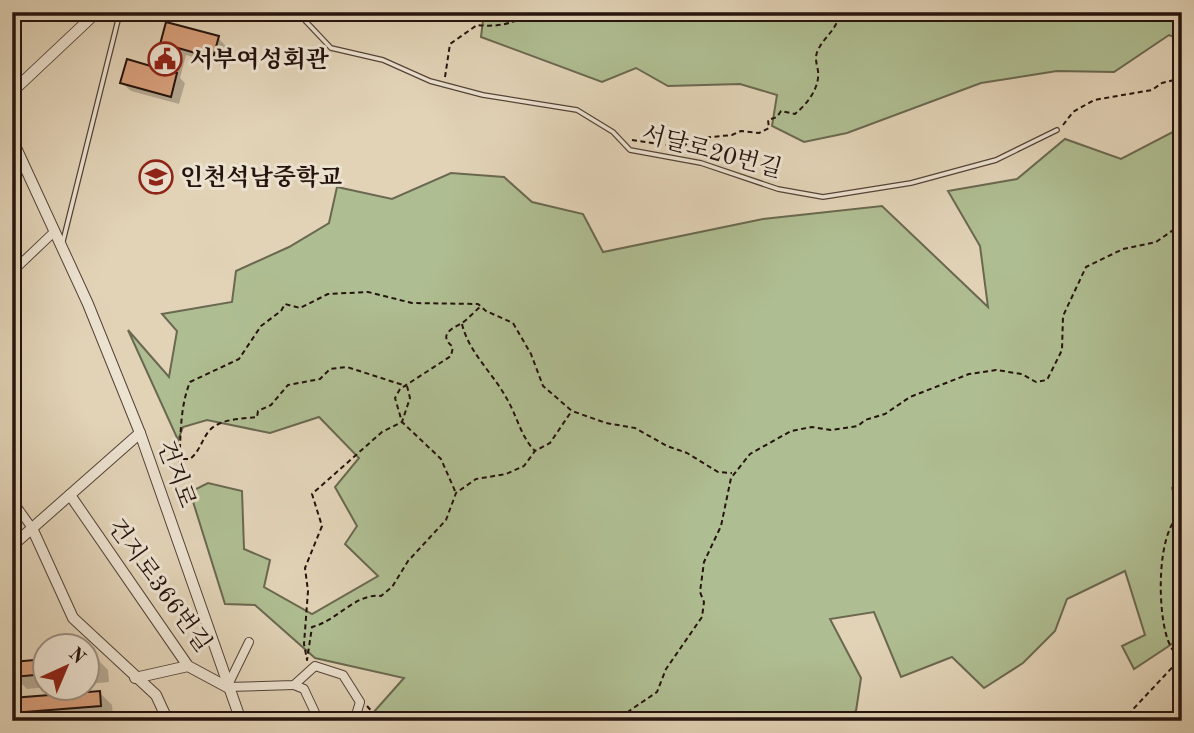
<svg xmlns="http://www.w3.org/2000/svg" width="1194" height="733" viewBox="0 0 1194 733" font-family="'Old Standard TT','Noto Serif KR',serif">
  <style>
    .green { fill: #afbe92; stroke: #6a6850; stroke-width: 2 }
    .shadow { fill: #0003 }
    .building { fill: #d8a07c; stroke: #25130d; stroke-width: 2 }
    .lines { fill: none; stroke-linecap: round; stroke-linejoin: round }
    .service-casing { stroke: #544338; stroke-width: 6 }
    .minor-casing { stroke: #544338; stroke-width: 10 }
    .tertiary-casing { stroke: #544338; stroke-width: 12 }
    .path { stroke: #25130d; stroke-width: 2; stroke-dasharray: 5 3.5; stroke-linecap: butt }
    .service { stroke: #ece2d0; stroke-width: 3.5 }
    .minor { stroke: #ece2d0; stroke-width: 8 }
    .tertiary { stroke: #ece2d0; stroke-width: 10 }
    .labels { text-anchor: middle; stroke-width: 6; stroke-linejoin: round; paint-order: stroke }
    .poi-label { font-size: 24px; font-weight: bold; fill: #25130d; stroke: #ece2d0; text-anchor: start }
    .street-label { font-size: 24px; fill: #25130d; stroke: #ece2d0 }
  </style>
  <rect width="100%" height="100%" fill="#e2d3b7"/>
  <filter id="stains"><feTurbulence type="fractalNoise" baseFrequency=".00286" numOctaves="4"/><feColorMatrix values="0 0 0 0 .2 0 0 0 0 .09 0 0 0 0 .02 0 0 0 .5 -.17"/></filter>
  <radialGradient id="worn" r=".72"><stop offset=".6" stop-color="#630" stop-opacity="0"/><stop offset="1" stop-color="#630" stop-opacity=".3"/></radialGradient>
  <g class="green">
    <path d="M484 12H1182V40L1169 35 1114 72 1057 71 981 83 847 133 804 142 772 126 777 95 740 84 668 86 636 68 602 82 481 37Z"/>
    <path d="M1182 124V477L1172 488 1182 519V642H1175L1134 669 1122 646 1145 635 1125 571 1067 599 1055 631 1023 663 984 688 952 657 901 677 874 612 830 619 861 678 856 711 836 721H374L372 714 404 678 315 658 255 605 225 604 190 492 208 483 242 491 244 549 270 560 264 587 312 614 378 576 345 544 357 526 335 487 359 458 319 417 270 433 207 420 183 427 178 440 128 330 169 377 177 331 162 314 232 302 236 271 289 247 329 223 337 187 392 199 451 173 504 177 532 202 583 214 603 252 763 219 882 206 988 307 980 246 948 191 1017 179 1065 139 1121 159 1173 132Z"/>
  </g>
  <g class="shadow">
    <path d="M167 24 218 38 226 46 221 65 186 55 180 78 185 83 179 104 131 91 122 83 155 69Z"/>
    <path d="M88 657H95L108 670 109 682 88 684Z"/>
    <path d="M46 661V687L27 689 14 676Z"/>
    <path d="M99 692 112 705 113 718 17 721 12 716V700Z"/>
  </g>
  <g class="building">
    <path d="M166 22 219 36 213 58 178 48 171 71 177 73 171 97 120 83 127 59 154 67Z"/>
    <path d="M46 659V674L13 677 12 662Z"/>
    <path d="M100 691 101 706 12 713V698Z"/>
  </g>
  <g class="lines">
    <defs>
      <g id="service">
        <path d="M297 12 331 48 383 60 430 81 483 95 577 110 613 132 630 150 701 163 778 189 823 197 911 183 996 160 1057 130"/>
        <path d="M63 241 120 12"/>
      </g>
      <g id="minor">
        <path d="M12 272 54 232"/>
        <path d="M12 500 32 528"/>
        <path d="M249 642 227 687 294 685 315 666 343 675 360 702 356 715"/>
        <path d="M294 685 304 689 319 721"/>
      </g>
      <g id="tertiary">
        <path d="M12 92 97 12"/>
        <path d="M12 139 88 304 140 433 241 721"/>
        <path d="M70 495 188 666 227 687"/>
        <path d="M32 528 73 618 156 695 168 721"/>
        <path d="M12 546 140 433"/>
        <path d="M135 678 188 666"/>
      </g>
    </defs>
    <use href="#service" class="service-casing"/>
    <use href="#minor" class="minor-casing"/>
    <use href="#tertiary" class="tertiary-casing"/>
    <g class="path">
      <path d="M1173 12 1177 31 1176 78"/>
      <path d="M445 77 450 44 477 25C495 27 515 25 529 12"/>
      <path d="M1063 125 1073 112 1094 100 1152 90 1162 83 1182 78"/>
      <path d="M632 140 680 147 700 138 732 135 741 131 759 133 769 128 768 120 777 117 781 111 795 114C807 104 820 88 818 71 817 64 814 58 818 50 825 35 838 30 839 12"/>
      <path d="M462 324C469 353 493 373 507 399 517 416 521 437 535 451"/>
      <path d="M407 386 410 398 402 422 382 432 312 494 322 526 305 568 308 591 304 644 307 660 312 627C337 621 355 593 381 596L392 587 408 561 446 520 456 493 476 479 506 474 524 466 535 451 550 443 571 412"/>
      <path d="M183 459H190C200 451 201 441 209 431 220 418 243 419 257 417L258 411 271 405 288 385 320 379 330 369 347 367 406 386"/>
      <path d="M179 466C181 441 179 409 190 382L239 359 261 326 281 311 285 304 300 308 328 294 368 292 412 303 478 304 486 311 513 323 531 354 543 386 572 411 606 423 635 428 667 446 687 453 718 472 732 473"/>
      <path d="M455 491 441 459 402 422 395 398 400 389 451 356 453 347C438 335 451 329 462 323 468 319 474 312 480 307"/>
      <path d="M1179 659C1176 654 1172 650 1170 645 1157 620 1155 529 1182 513"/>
      <path d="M367 706 380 721"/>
      <path d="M625 721 629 711 657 692 666 669 702 617 704 602 700 592 704 562 721 526 731 478 750 454 791 431 812 427 831 430 858 426 865 420 885 414 910 397 969 374 996 370 1022 374 1036 382 1047 380 1062 350 1063 316 1086 267 1123 249 1156 242 1182 224"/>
      <path d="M1122 721 1182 657"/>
    </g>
    <use href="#service" class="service"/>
    <use href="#minor" class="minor"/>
    <use href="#tertiary" class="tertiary"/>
  </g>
  <defs>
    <symbol id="civic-ring" viewBox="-11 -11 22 22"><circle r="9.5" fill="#ece2d0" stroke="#8f2418" stroke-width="1.5"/><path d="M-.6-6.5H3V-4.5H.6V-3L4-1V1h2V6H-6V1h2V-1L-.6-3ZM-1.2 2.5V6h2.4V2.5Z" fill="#8f2418"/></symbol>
    <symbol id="school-ring" viewBox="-11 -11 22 22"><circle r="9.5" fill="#ece2d0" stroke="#8f2418" stroke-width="1.5"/><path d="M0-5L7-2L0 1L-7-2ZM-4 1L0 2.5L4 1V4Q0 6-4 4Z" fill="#8f2418"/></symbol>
  </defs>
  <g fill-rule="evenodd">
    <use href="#civic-ring" x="146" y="40" width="38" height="38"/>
    <use href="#school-ring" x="137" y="158" width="38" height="38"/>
  </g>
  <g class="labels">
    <g class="poi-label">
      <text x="190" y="67">서부여성회관</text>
      <text x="180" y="185">인천석남중학교</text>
    </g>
    <g class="street-label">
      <text transform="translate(712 151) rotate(15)" y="8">서달로20번길</text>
      <text transform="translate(177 474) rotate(70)" y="8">건지로</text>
      <text transform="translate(160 585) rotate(54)" y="8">건지로366번길</text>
    </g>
  </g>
  <rect width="1194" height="733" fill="none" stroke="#e2d3b7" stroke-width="42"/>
  <rect x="14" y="14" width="1166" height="705" fill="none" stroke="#25130d" stroke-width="3.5"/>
  <rect x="21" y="21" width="1152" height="691" fill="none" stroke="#25130d" stroke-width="2"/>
  <g transform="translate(66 667) rotate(44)"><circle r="33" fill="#ece2d0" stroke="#9c8f82" stroke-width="2"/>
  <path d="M0-5L12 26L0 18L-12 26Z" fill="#8f2418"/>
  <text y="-10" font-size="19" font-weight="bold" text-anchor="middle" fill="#25130d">N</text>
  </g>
  <rect width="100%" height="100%" filter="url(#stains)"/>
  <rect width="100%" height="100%" fill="url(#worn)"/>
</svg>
